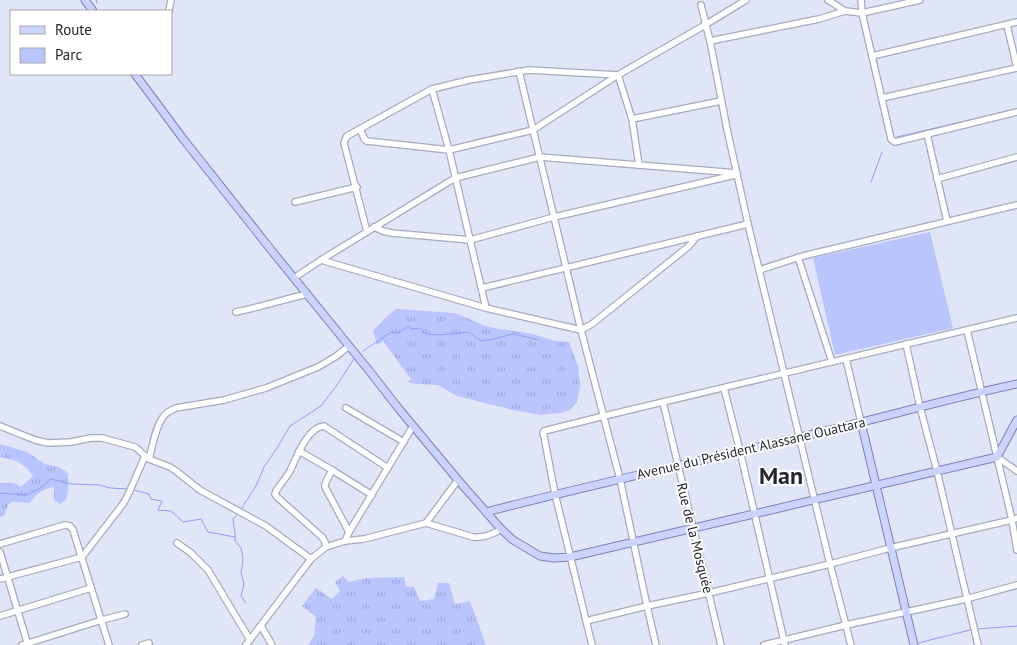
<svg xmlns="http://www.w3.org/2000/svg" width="1017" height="645" viewBox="0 0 1017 645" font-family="'PT Sans',sans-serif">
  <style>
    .grass { fill: url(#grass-tufts) }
    .green { fill: #bac5fe }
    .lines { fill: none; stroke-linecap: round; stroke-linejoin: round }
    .stream { stroke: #91a0f7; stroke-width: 1 }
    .minor-casing { stroke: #a7abbc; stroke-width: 8 }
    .major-casing { stroke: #7a84b5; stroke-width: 9 }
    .minor { stroke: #fff; stroke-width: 5.5 }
    .major { stroke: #cbd3fe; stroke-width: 7 }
    .labels { text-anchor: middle; stroke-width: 4; stroke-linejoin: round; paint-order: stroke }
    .street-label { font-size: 14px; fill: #25262d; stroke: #fff }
    .town-label { font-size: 24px; font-weight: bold; fill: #25262d; stroke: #fff }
  </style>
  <defs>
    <pattern id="grass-tufts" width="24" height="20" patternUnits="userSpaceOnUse" patternTransform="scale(1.25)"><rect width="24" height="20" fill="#bac5fe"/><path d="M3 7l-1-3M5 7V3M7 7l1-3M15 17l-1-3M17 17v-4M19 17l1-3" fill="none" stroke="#a0a9da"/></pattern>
  </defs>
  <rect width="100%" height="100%" fill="#e1e5f8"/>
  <g class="grass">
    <path d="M396 309 455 313 488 327 533 334 555 341 569 342 578 366 580 386 577 402 570 410 560 413 540 415 513 410 457 396 438 385 417 384 407 382 411 379 383 341 377 345 373 330C382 323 387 315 396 309Z"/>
    <path d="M0 444 27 452 45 464 59 467 68 473V490L66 500 60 504 54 500V487C42 489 37 493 30 503L12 502 8 505 4 516 0 517V483H14L21 487 33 476C26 464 14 459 0 457Z"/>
    <path d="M343 576 349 582 366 578 404 577 406 586 414 587 420 601 434 599 438 583H449L455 604 470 601 486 645H308L314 636 316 617 302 606 316 588 332 599 340 591 335 582Z"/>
  </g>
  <path class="green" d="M930 232 953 328 835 355 813 258Z"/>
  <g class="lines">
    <g class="stream">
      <path d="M96 0 97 3"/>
      <path d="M897 137 1008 111"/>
      <path d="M871 182 882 152"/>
      <path d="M363 351 391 332 399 333 408 326 412 329 420 328 426 334 439 335 469 332 481 341 494 339 513 334 539 340"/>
      <path d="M134 490 149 494 151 499 162 501 158 510C162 511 166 510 170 511 175 513 179 519 183 522L201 519 208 532 235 537"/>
      <path d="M0 493 26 495 39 489 51 479 72 484 99 485 110 488 128 489"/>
      <path d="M241 509 256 486 264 467 277 448 290 426 321 406 337 385 354 359"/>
      <path d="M237 515 233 519 235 534V541L241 548 243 559 241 573 244 584 241 596 246 603"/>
      <path d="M977 629 1017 626"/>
      <path d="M918 643 970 630"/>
    </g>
    <defs>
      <g id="minor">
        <path d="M828 0 845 11 862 13 920 0"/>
        <path d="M861 0 862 13 872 56 891 139 895 142 1017 112"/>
        <path d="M701 5 710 41 727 129 748 224 830 564 851 645"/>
        <path d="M169 11 171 0"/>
        <path d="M1007 25 1017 68"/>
        <path d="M710 41 819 19 845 11"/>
        <path d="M872 56 1017 22"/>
        <path d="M519 71 581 330 620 479 647 606 656 645"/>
        <path d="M432 89 449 150 486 308"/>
        <path d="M882 98 1017 68"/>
        <path d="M632 119 721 101"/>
        <path d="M360 129 365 140 367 141 449 150 533 130 618 75 705 25 746 0"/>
        <path d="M927 134 947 221"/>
        <path d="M937 179 1017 157"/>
        <path d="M295 202 357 187"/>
        <path d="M374 227 383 231 392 233 470 240 554 217 735 175"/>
        <path d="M367 232 344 143 345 140 347 136 432 89 469 80 529 70 618 75 632 119 639 165"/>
        <path d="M798 257 832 362"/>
        <path d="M321 260 486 308 581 330 592 324 689 246 697 236"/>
        <path d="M759 270 803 256 1017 205"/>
        <path d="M294 278 321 260 455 178 540 157 737 173"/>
        <path d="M482 288 748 224"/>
        <path d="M236 312C260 307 283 300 307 294"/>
        <path d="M967 330 1012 520 1017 550"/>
        <path d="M906 344 920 407 937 471 978 645"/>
        <path d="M846 359 861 422"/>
        <path d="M724 388 740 451 785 645"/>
        <path d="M663 402 721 645"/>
        <path d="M346 408 404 442"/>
        <path d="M0 426 35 440 48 443 71 442 91 438H102L135 447 149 459 170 467 176 471 200 490 266 526 311 559"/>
        <path d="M299 451 332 470 372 495"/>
        <path d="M997 457 1017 471"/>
        <path d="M149 459C153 445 155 428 163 417 166 412 172 410 176 408L224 400 266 388 318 367 335 357 349 346"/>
        <path d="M332 470 325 484V487L349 532"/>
        <path d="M426 523 473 537C484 538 492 535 501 529"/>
        <path d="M345 541 349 532 413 426"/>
        <path d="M177 543 191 553 208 570 250 640"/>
        <path d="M0 544 65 525 70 526 73 530 109 645"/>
        <path d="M326 547 325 542 322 537 277 497 275 494 276 491C280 485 286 478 290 471 296 459 307 427 324 426L388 468"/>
        <path d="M0 552 28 645"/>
        <path d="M0 579 82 557 123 504 128 495 145 456"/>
        <path d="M0 616 91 588"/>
        <path d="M586 621 647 606 709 593 830 564 890 548 1012 520 1017 518"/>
        <path d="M261 626 272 645"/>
        <path d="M22 645 102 620 125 614"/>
        <path d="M142 645 149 643"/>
        <path d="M246 645 311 559 326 547 345 541 364 539 426 523 458 480"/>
        <path d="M592 645 555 494 544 436 543 433 544 431 604 416 1017 318"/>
        <path d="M764 645 846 625 966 599 1017 585"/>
      </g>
      <g id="major">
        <path d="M85 0 93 11"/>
        <path d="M135 74 184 140 272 251 371 373 399 409 458 480 501 529 513 540 540 556 554 558 570 557 997 457 1017 420"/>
        <path d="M861 422 914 645"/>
        <path d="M486 512C589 485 693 463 796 438 870 421 943 400 1017 384"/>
      </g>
    </defs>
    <use href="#minor" class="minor-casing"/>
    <use href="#major" class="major-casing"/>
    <use href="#minor" class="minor"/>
    <use href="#major" class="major"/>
  </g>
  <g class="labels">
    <g class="street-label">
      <text transform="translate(751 448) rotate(-13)" y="5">Avenue du Président Alassane Ouattara</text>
      <text transform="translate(695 538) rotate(76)" y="5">Rue de la Mosquée</text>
    </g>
    <g class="town-label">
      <text x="781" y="484">Man</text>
    </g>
  </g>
  <rect x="10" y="10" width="162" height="65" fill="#ffffff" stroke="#a8a8ab"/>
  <rect x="20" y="26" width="25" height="8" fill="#cbd3fe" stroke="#a8a8ab"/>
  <text x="55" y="35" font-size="15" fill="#25262d">Route</text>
  <rect x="20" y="48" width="25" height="15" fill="#bac5fe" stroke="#a8a8ab"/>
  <text x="55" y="60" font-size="15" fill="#25262d">Parc</text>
</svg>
